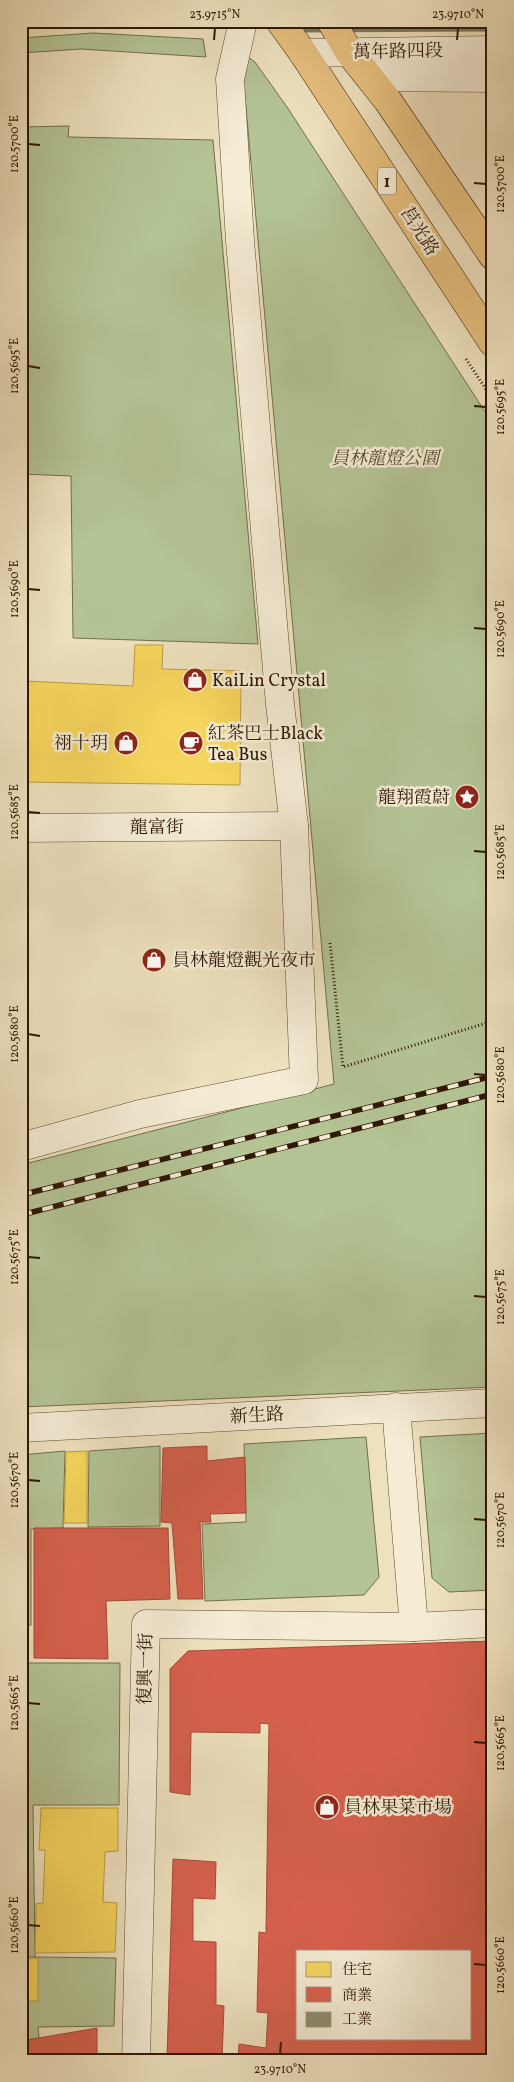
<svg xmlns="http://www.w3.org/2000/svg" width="514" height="2082" viewBox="0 0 514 2082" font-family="Vollkorn,'Noto Serif TC',serif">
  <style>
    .green { fill: #b4c495; stroke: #726e4c }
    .homes { fill: #f6d55c; stroke: #ba9c41 }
    .shops { fill: #d6604d; stroke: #a44a37; fill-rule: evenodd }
    .industry { fill: #8c8c6e; stroke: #70694e }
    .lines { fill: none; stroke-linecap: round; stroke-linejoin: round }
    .stream { stroke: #6f7b69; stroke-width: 9 }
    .minor-casing { stroke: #5f4a32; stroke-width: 29 }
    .major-casing { stroke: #2f1703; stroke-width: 29 }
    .path { stroke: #2f1703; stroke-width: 3; stroke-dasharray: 1 2.5; stroke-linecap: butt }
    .minor { stroke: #f4ecd5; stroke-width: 28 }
    .major { stroke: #e7c07f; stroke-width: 28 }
    .rail-casing { stroke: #2f1703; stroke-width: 5.5 }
    .rail { stroke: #f4ecd5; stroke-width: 4; stroke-dasharray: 11; stroke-linecap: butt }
    .ticks { fill: none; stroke: #2f1703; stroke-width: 2 }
    .labels { text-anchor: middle; stroke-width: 5; stroke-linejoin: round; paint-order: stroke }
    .shield { fill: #f4ecd5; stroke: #6a5742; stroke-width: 1 }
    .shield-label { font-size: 16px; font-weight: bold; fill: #2f1703 }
    .street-label { font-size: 18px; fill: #2f1703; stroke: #f4ecd5 }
    .park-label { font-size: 18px; font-style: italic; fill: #574b2f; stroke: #f4ecd5 }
    .poi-label { font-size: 18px; fill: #2f1703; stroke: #f4ecd5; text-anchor: start }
    .neatline { fill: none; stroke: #2f1703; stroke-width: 2 }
    .ticks-label { font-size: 12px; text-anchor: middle; fill: #2f1703 }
  </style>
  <rect width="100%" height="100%" fill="#eee1be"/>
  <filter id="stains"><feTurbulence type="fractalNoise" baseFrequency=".004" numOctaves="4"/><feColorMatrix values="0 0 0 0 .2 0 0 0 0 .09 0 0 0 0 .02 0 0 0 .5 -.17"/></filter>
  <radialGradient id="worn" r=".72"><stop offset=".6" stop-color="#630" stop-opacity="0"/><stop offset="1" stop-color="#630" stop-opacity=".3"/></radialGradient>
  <g class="green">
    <path d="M93 33 203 39 206 57 81 49 21 53V38Z"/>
    <path d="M241 52 255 62 287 107 493 424V1387L21 1407V1165L334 1084Z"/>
    <path d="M69 126 68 137 213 140 258 644 73 638 71 476 21 474V127Z"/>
    <path d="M493 1433V1590L449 1592 432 1578 420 1437Z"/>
    <path d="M366 1437 379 1577 364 1595 205 1601 202 1524 246 1522 244 1444Z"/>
    <path d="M160 1446V1526L88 1527 89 1451Z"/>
    <path d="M65 1451 63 1528 31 1529V1625L21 1626V1455Z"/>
    <path d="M21 1663H120L119 1805H33L35 1957 116 1958 114 2026 38 2027 39 2038 21 2041V2001L36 2000 35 1957H21Z"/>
  </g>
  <g class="homes">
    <path d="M21 614 27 615 24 681 133 686 135 645H163L162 669 241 671 240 785 21 782Z"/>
    <path d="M87 1451V1523H64L66 1452Z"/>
    <path d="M21 1628H27V1659L21 1660Z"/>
    <path d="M41 1808H118V1851L105 1852 103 1902 117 1903 115 1952 35 1953 36 1904 43 1903 45 1850H39Z"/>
    <path d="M38 1958V2001H21V1959Z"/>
  </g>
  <g class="shops">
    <path d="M207 1446V1461L245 1457 246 1513 210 1514 211 1522H200L203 1599H178L172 1523 161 1522 163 1448Z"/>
    <path d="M34 1528H168L170 1599 106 1601 108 1659 34 1658Z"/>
    <path d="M493 1641V2061H238L239 2044 266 2048 268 2013 257 2012 259 1932 266 1933 269 1724 260 1723V1733L191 1732 190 1795 170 1792V1669L188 1651ZM298 1951H470V2038H298Z"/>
    <path d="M173 1859 216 1862 215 1899 193 1898V1941L216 1942V2005L224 2006 222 2061H169L167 2059Z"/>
    <path d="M97 2028V2061H21V2041Z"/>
  </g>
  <path class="industry" d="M128 21H178L179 26Z"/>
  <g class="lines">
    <path class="stream" d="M291 28 493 27"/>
    <defs>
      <g id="minor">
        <path d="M303 53 493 50"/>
        <path d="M370 77 493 78"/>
        <path d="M21 828 294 826"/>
        <path d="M21 1147 140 1114 304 1080 294 826 280 704 240 241 230 79 243 21"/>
        <path d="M396 1407 414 1627"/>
        <path d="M21 1428 493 1403"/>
        <path d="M136 2061 146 1624 414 1627 493 1623"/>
      </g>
      <g id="major">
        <path d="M280 21 303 53 493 343"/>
        <path d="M331 21 349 52 388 101 493 256"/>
      </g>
    </defs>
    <use href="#minor" class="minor-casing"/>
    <use href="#major" class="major-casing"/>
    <g class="path">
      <path d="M466 359 493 400"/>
      <path d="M330 943 343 1067 493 1021"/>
    </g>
    <use href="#minor" class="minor"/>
    <use href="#major" class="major"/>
    <defs>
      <g id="rail">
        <path d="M21 1195 493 1076"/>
        <path d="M21 1215 493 1094"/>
      </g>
    </defs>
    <use href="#rail" class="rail-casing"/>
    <use href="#rail" class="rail"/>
  </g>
  <path class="ticks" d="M214 40 215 28M457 40 458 28M28 144 40 145M474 183 486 184M28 366 40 368M474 406 486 407M28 589 40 590M474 628 486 629M28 812 40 813M474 851 486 852M28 1034 40 1036M474 1074 486 1075M28 1257 40 1258M474 1296 486 1297M28 1480 40 1481M474 1519 486 1520M28 1703 40 1704M474 1742 486 1743M28 1925 40 1926M474 1964 486 1965M280 2054 281 2042"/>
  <defs>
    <symbol id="shop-disc" viewBox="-11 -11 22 22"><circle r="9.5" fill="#8f2418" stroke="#f4ecd5"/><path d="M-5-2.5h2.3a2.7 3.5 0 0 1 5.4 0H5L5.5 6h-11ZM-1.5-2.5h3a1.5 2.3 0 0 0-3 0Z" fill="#fff"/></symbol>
    <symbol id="cafe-disc" viewBox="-11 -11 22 22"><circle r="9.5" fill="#8f2418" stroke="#f4ecd5"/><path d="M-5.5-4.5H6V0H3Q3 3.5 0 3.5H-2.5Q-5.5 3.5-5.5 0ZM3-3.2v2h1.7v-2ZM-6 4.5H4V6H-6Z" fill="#fff"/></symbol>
    <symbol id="sight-disc" viewBox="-11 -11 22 22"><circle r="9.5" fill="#8f2418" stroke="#f4ecd5"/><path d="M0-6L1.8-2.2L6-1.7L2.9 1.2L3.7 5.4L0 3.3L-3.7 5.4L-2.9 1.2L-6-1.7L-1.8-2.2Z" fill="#fff"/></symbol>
  </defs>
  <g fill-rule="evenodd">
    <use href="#shop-disc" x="181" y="666" width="28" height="28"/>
    <use href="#shop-disc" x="112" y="729" width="28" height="28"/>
    <use href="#cafe-disc" x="177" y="729" width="28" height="28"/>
    <use href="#sight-disc" x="453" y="783" width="28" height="28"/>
    <use href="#shop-disc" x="140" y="946" width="28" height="28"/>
    <use href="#shop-disc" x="313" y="1793" width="28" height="28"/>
  </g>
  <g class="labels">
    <rect class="shield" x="378" y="167.5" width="18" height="27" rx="4"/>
    <g class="shield-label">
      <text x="387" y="187">1</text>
    </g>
    <g class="street-label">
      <text transform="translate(398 51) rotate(-1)" y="6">萬年路四段</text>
      <text transform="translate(420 231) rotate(57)" y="6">莒光路</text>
      <text x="157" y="833">龍富街</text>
      <text transform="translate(257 1415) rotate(-3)" y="6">新生路</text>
      <text transform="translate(145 1669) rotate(-89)" y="6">復興一街</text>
    </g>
    <g class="park-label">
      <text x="385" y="464">員林龍燈公園</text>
    </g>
    <g class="poi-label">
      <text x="212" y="686">KaiLin Crystal</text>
      <text x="208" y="739">紅茶巴士Black<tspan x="208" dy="21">Tea Bus</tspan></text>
      <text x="108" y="749" text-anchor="end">祤十玥</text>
      <text x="450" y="803" text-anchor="end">龍翔霞蔚</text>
      <text x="172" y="966">員林龍燈觀光夜市</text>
      <text x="344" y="1813">員林果菜市場</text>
    </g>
  </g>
  <rect width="514" height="2082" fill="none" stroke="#eee1be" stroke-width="55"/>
  <rect x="296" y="1950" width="175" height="90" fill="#f4ecd5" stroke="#a59781"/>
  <rect x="306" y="1962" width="25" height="15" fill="#f6d55c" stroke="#a59781"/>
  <text x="342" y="1974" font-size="15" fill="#2f1703">住宅</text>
  <rect x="306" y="1987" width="25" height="15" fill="#d6604d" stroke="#a59781"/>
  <text x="342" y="2000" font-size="15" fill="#2f1703">商業</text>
  <rect x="306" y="2012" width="25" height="15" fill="#8c8c6e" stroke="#a59781"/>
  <text x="342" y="2024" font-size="15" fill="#2f1703">工業</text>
  <rect x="28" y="28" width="458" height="2026" class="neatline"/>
  <g class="ticks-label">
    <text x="215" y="18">23.9715°N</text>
    <text x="458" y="18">23.9710°N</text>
    <text transform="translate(14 144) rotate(-90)" y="4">120.5700°E</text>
    <text transform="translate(500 184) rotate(-90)" y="4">120.5700°E</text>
    <text transform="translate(14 366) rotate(-90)" y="4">120.5695°E</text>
    <text transform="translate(500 407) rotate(-90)" y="4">120.5695°E</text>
    <text transform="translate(14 589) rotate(-90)" y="4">120.5690°E</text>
    <text transform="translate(500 629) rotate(-90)" y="4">120.5690°E</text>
    <text transform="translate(14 812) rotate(-90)" y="4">120.5685°E</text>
    <text transform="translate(500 852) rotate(-90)" y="4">120.5685°E</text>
    <text transform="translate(14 1034) rotate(-90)" y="4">120.5680°E</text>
    <text transform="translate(500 1075) rotate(-90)" y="4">120.5680°E</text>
    <text transform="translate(14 1257) rotate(-90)" y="4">120.5675°E</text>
    <text transform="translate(500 1297) rotate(-90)" y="4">120.5675°E</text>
    <text transform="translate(14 1480) rotate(-90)" y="4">120.5670°E</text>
    <text transform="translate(500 1520) rotate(-90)" y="4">120.5670°E</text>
    <text transform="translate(14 1703) rotate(-90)" y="4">120.5665°E</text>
    <text transform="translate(500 1743) rotate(-90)" y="4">120.5665°E</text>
    <text transform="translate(14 1925) rotate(-90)" y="4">120.5660°E</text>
    <text transform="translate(500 1965) rotate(-90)" y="4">120.5660°E</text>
    <text x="280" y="2073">23.9710°N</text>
  </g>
  <rect width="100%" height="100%" filter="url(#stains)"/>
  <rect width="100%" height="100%" fill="url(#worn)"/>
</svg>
